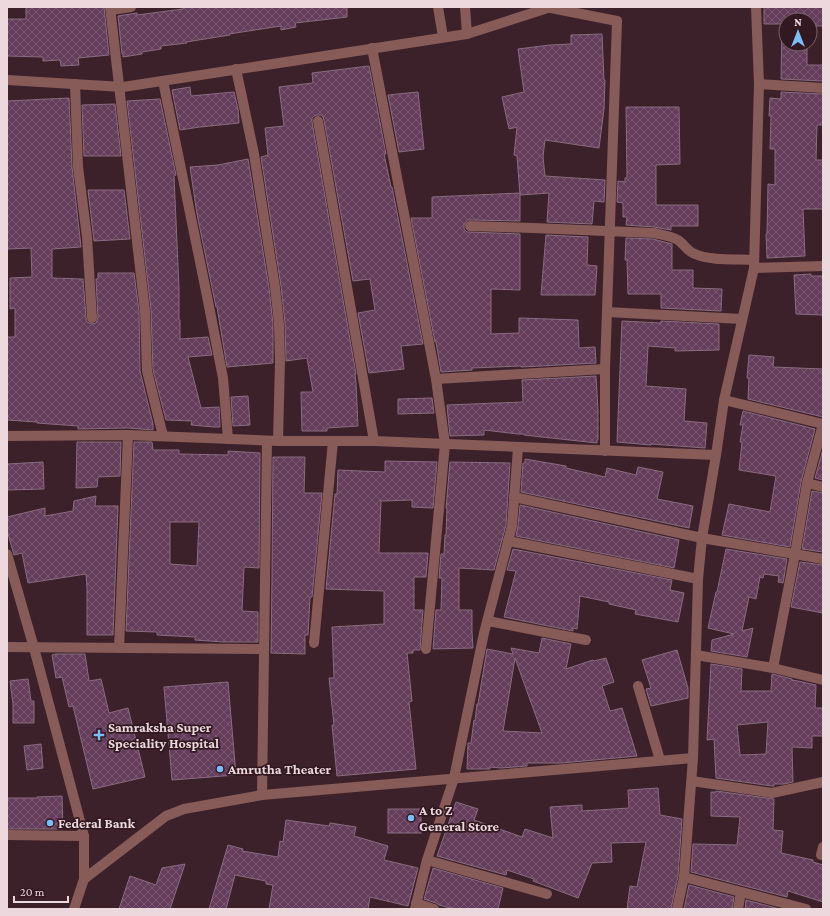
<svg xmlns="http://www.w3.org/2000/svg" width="830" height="916" viewBox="0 0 830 916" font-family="'Crimson Pro',serif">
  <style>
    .building { fill: url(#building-cross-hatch); stroke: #886c7f; fill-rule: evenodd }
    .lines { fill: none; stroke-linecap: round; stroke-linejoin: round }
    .minor { stroke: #875b58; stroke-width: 10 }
    .poi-dot { fill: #7cbef9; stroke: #321820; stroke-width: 1.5 }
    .labels { text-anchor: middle; stroke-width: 3.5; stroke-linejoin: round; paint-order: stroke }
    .poi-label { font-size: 14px; font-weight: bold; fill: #ecd8dd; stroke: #321820; text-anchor: start }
  </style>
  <defs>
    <pattern id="building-cross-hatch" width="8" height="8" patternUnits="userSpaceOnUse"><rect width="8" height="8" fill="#643d5a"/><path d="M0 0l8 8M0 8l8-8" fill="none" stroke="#7a5871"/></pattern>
  </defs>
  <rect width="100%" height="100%" fill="#3d212a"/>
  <g class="building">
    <path d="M26 7H104L109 55 78 58 79 65 61 66 60 60 43 61V57L7 56V19H26Z"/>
    <path d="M183 7H347V17L295 23 296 27 281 30V26L229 34 230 35 186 42 187 43 161 46V49L142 52V54L123 57V54H122L118 16 137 13V15L183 9Z"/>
    <path d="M764 7H823V26H810V20H786V44H807V65H823V81L781 79 782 24H764Z"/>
    <path d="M602 34 604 80H605L604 109 599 148 545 140 543 157 545 176 605 180 604 202 594 201 592 224 547 222 549 193 520 195 517 156 514 155 517 127 509 129 502 97 524 92 518 49 550 45 571 44V35Z"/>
    <path d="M369 66 386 154H384L391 187H392L423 344 401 346 404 369 369 373 358 313 375 310 370 279 353 281 324 120 323 117 321 115H317L314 116 312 118V122L356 374H355L356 383V384L358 426 327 428V431H302L301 392H313L307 358 286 361 285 323 281 286 261 157 268 155 265 128 284 126 279 87 313 83 312 73Z"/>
    <path d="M190 87 191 96 234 92 238 109 239 123 200 127 180 130 172 90Z"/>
    <path d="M418 92 424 149 399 152 388 95Z"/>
    <path d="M781 92 823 94V125H817L816 160H823V209H803L805 256 767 258 766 234H767L768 184 775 185V149H770L771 116H769L770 98 781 99Z"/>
    <path d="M69 98 72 167 81 247 52 249V278L83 279 86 318 87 322 92 324 96 323 98 318 96 279H98V273H134L139 311 140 371 153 424V430L128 428 78 429V426L37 423V422L7 420V337H15V308L10 309V278L32 277 31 248 7 249V101Z"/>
    <path d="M160 99 176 175 174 176 179 288V320H180V339L208 337 212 355 188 357 201 408 219 407 220 427H214L191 425 192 421 166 420 153 370 151 310 127 101Z"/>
    <path d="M115 104 121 156H84L82 105Z"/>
    <path d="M626 107H679L680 164 656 165V205H698V226H671V230L654 227 626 225 627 217H623V203L617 202 618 181 625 182V178H627Z"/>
    <path d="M248 159 269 288 273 324V363L227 367 217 307H216L197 214 190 167 218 165Z"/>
    <path d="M88 190H124L130 239 94 241Z"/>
    <path d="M520 193V221L470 220H467L464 225V229L467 232H470L520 234V290L491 289V334L519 333V318L578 320 579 348 595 347 596 363 521 367V366L472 368V370L441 372 436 342H435L411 218H432V197Z"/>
    <path d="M546 235 588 237 587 265 597 266 595 295H541Z"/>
    <path d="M626 238 653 239 672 244V270H693V288L722 289 721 311 661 308V294H628L627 260H625Z"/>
    <path d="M811 274V276H823V315L796 314 794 275Z"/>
    <path d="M622 321 661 323V321L719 324V350L675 351V348L648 346 646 386 686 389 684 421 707 423 705 448 651 444V445L617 442Z"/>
    <path d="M749 355 774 357 773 367 823 369V417L748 399 749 378H747Z"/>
    <path d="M596 376 598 410V440H597V443L524 435V434H518L484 430V435L450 436 448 416 447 405 523 402 522 380Z"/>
    <path d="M248 396 250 425 233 426 231 397Z"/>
    <path d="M432 398 434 413 398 414V399Z"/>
    <path d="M743 411 815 429 801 482 790 547 722 535 729 504 770 512 776 476 739 470 742 442H740L743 425H740Z"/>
    <path d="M77 442H121L120 476 98 477 97 487 76 488Z"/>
    <path d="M134 442H152L153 450H179V454L228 455V451L260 453 259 568 244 567 242 611 258 612V642H224L195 640V637L157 635V632L126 631ZM170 522H199L197 566 170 564Z"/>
    <path d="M823 449V480L815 478Z"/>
    <path d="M273 457H305L304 493H322L312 597H310L308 635H305V654L271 653 272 575Z"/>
    <path d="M525 459 566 466V468L605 477 607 468 636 475 638 467 663 472 657 499 693 506 689 528 521 492 523 463H525Z"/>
    <path d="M385 461 437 462 433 508 412 507V500L381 501 379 553H428L426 577H414V610H423L420 650H413V653H407L412 701 409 702 416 769 337 776 332 725H334L329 678H334L332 627 384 624V591L326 589 335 494H337L338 470 385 472Z"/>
    <path d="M43 462 44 489 7 490V464Z"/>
    <path d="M450 462 510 463 506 525 494 570 459 568V610H472V632L473 648 433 649 436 610H441L442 578H439L441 554H444L445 535H446L447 508H446Z"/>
    <path d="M812 491 823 493V552L802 549Z"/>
    <path d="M96 496 95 506H118L113 635H87V588L86 574 28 583 22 553 14 555 7 530V517L45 508V516L73 511 74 501Z"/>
    <path d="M520 505 679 540 674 568 516 536 518 526Z"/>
    <path d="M513 549 672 580 670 590 684 593 678 622 635 614 636 610 609 604V602L580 596 577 629 573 628V631L504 617 516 571 507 570Z"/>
    <path d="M726 549 787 559 783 583 778 582 779 576 764 574 763 578 760 577 756 599 749 597 742 631 753 628 747 657 711 651 712 640 734 634 708 628 716 592H717Z"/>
    <path d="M800 562 823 565V613L791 607Z"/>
    <path d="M542 638 571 644 566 669 593 660 594 661 606 658 614 682 602 686 610 711 622 708 637 756 562 763H527V766L501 768 490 767V769H467L468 743H471L474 720 475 721 477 704H478L487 649 513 654 511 648 539 653ZM515 658 542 733 503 731Z"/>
    <path d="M677 650 688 688V698L651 706 646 689 651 688 642 660Z"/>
    <path d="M56 654H85L89 681 101 679 109 713 128 708 145 777 93 789 73 706 69 707 62 677 56 678 52 655Z"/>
    <path d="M711 664 742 669 741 691H771L772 674 792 679V680L798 681 816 685 815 708H823V736H812V748L792 747 793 782 784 784H774V786H772L716 778 714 739 707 740ZM768 722 766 754 740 755 737 725Z"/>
    <path d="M28 679 31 701H34V723H13V704L10 681Z"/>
    <path d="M228 682 236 775 172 780 164 687Z"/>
    <path d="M41 744 43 768 27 770 24 746Z"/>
    <path d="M658 788 660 815 682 819 678 876 671 909H627L630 886 637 887 646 842 611 843 612 862 592 863 578 898 533 881 534 879 507 870 506 875 437 856 456 802 478 809 474 820 522 837 525 829 553 838 550 807 582 805V811L629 808 628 790Z"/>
    <path d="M716 791 774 799 773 830 783 831 781 853 813 860V862L823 865V902L788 891 787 897 691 872 693 844 737 845 740 817 711 816V792H716Z"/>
    <path d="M62 796 63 829H7V798H37V797Z"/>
    <rect x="388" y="809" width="33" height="24"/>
    <path d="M286 820 329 826 330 823 356 827 354 836 388 846 384 860 418 868 408 906 370 897 368 909H269L273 885 266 884V881L235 875 226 909H209L228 845 243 849 242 851 278 857 280 841 283 842Z"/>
    <path d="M185 864 170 909H119L130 876 156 885 162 868Z"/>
    <path d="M433 868 503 888 498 909H454L439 905 436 903 424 899Z"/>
    <path d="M689 885 734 897 732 909H684Z"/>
    <path d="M746 900 780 909H745Z"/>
  </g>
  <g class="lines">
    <g class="minor">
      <path d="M110 7 145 311 147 371 163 436"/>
      <path d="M438 7 443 37"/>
      <path d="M465 7 467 34"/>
      <path d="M551 8 617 21 605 369V451"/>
      <path d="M111 10 131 7"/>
      <path d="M372 48 436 379 445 444 426 649"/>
      <path d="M236 69 254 154 275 287 279 324 280 361 278 441"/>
      <path d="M7 80 123 87 467 34 551 7"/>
      <path d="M163 81 207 296 223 378 228 439"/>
      <path d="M75 84 78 167 87 237 92 318"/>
      <path d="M759 84 823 88"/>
      <path d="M318 121 374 441"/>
      <path d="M470 226 533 228 654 233C663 235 671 236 678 240 684 244 688 252 695 254 711 261 737 259 754 260"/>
      <path d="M754 268 823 266"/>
      <path d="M607 312 742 319"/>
      <path d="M436 379 605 369"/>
      <path d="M724 400 823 424"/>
      <path d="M7 436 128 435 278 441H374L716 455"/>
      <path d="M807 483 823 424"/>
      <path d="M514 497 702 538 823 559"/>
      <path d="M508 541 698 579"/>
      <path d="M7 554 34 648 84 836V879L74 909"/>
      <path d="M488 621 586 640"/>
      <path d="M314 643 333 441"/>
      <path d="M7 647 264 649"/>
      <path d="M119 648 128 435"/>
      <path d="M696 655 773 668 823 680"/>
      <path d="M773 668 795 554 807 483 823 487"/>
      <path d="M638 686 660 760"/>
      <path d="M692 781 772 793 823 782"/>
      <path d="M262 795 267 441"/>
      <path d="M7 835 84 836"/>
      <path d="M821 855 823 847"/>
      <path d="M427 860 547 894"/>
      <path d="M684 877 806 909"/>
      <path d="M84 879 166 816 184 809 262 795 693 758"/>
      <path d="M416 903 434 909"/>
      <path d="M415 909 427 860 454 778 484 633 512 526 518 448"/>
      <path d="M677 909 684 877 693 758 698 579 702 538 716 455 724 400 754 268 759 84 756 7"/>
      <path d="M738 909 741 892"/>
    </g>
  </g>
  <g class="poi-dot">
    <path d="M97 729h4v4h4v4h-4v4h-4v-4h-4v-4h4z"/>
    <circle cx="220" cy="769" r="4"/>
    <circle cx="411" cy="818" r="4"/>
    <circle cx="50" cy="823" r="4"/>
  </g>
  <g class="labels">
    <g class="poi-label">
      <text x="108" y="732">Samraksha Super<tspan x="108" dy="16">Speciality Hospital</tspan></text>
      <text x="228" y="774">Amrutha Theater</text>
      <text x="419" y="815">A to Z<tspan x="419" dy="16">General Store</tspan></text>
      <text x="58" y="828">Federal Bank</text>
    </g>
  </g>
  <rect width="830" height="916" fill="none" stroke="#ecd8dd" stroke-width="16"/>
  <g transform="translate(798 32)"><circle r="19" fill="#321820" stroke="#7c656c"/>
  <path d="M0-3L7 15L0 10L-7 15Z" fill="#7cbef9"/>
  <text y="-6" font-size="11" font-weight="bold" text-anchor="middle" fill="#ecd8dd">N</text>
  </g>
  <path d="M14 896v6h54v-6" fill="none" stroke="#ecd8dd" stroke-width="2"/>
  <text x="20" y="896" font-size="12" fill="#ecd8dd" stroke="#321820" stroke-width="3" paint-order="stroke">20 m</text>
</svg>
